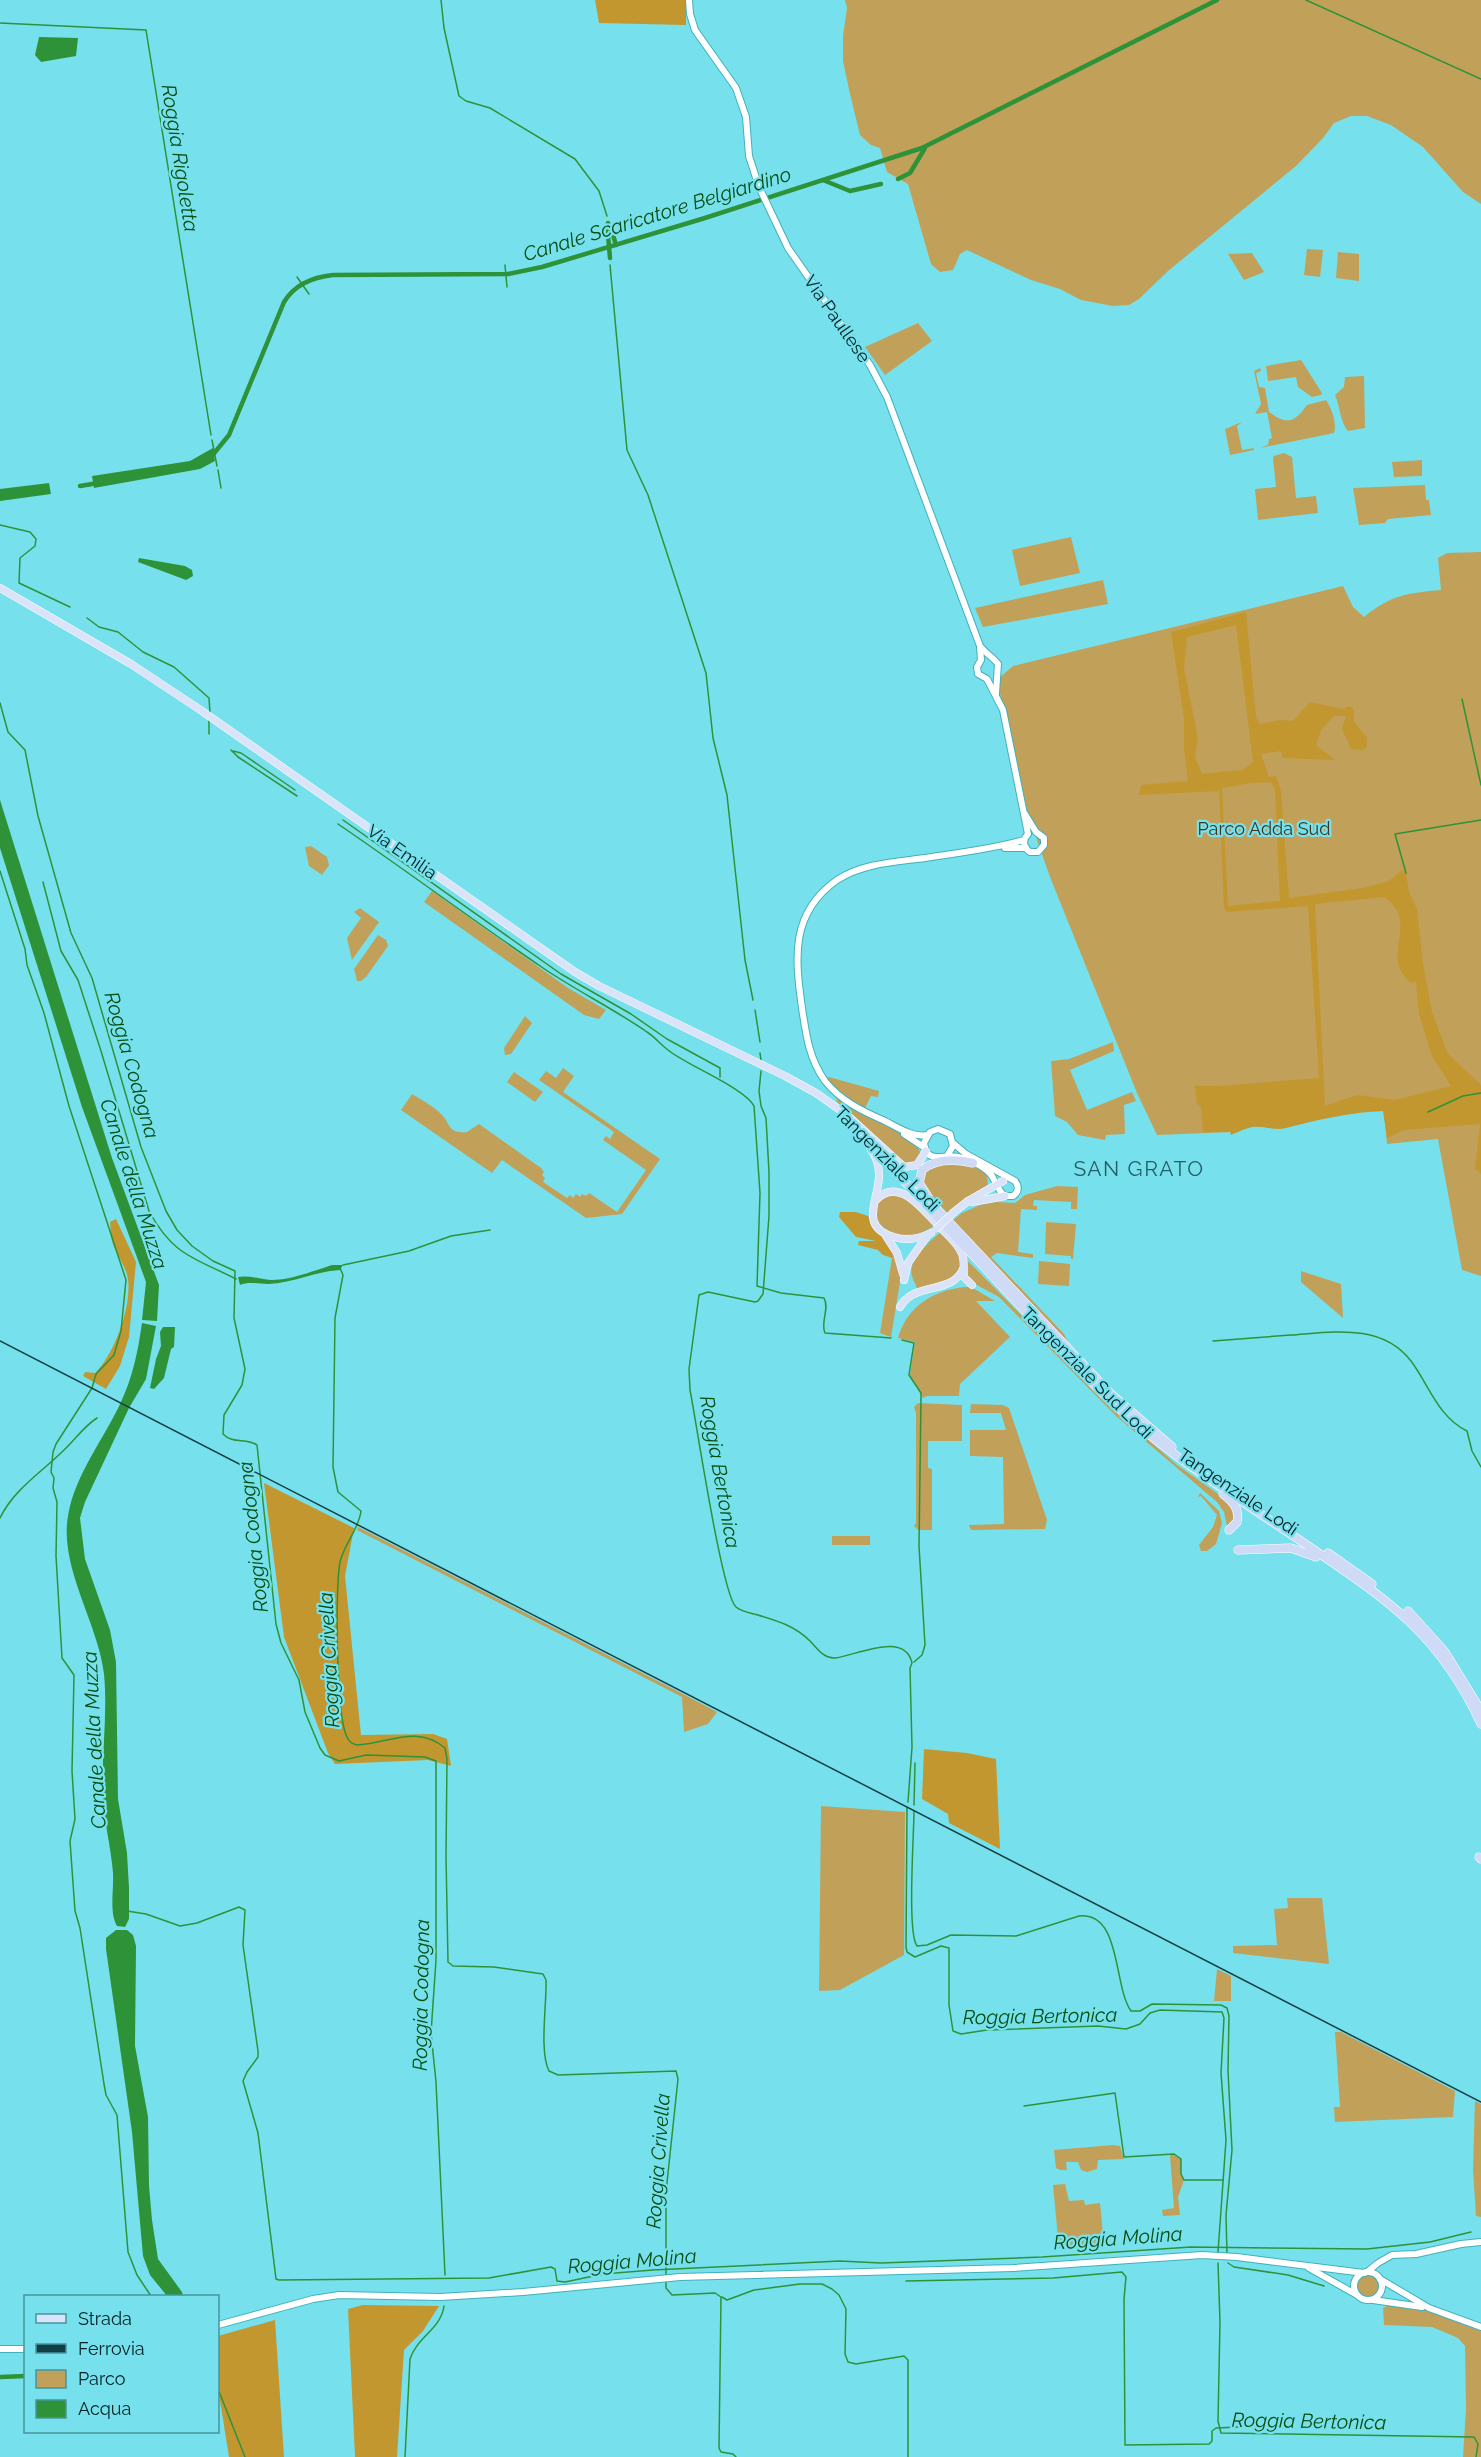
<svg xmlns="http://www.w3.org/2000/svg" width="1481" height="2457" viewBox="0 0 1481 2457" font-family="Raleway,sans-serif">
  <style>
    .green { fill: #c1a059 }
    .forest { fill: #c3972f; fill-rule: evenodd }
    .water { fill: #2e9338 }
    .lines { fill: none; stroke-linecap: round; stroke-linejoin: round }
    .stream { stroke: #2e9338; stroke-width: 1.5 }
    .canal { stroke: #2e9338; stroke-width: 4.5 }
    .secondary-casing { stroke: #40b1bc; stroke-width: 8 }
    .primary-casing { stroke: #fff; stroke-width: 8 }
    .trunk-casing { stroke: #fff; stroke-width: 9 }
    .secondary { stroke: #fff; stroke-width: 6 }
    .primary { stroke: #dae3f8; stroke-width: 7 }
    .trunk { stroke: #cedaf6; stroke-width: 8 }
    .rail { stroke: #123f44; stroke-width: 1.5 }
    .primary-bridge-casing { stroke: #fff; stroke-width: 8; stroke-linecap: butt }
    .primary-bridge { stroke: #dae3f8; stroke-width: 7 }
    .labels { text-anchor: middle; stroke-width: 4.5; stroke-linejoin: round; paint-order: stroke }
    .street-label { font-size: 18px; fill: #002225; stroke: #76e1ed }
    .park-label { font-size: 18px; fill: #403620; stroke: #76e1ed }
    .water-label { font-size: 20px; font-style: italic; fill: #044e11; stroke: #76e1ed }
    .quarter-label { font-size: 21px; letter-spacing: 1.5px; fill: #255f65; stroke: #76e1ed }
  </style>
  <rect width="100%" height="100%" fill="#76e1ed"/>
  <g class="green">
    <path d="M845 0H1481V204L1463 192 1423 147 1391 125 1367 116H1351L1334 123 1323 138 1296 166 1168 271 1139 299 1129 305 1113 306 1081 300 1060 289 1031 280 967 250 960 254 953 270 940 272 931 264 908 184 887 172 880 148 871 145 860 135 850 94 843 61V36L847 8Z"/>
    <path d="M1307 249 1323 250 1320 277 1304 275Z"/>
    <path d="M1338 252 1359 254V281L1336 278Z"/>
    <path d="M1252 253 1264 272 1244 280 1228 254Z"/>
    <path d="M918 323 932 341 885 375 865 347Z"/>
    <path d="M1301 360 1322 393 1321 395 1312 397 1298 387 1296 377 1268 381 1266 366Z"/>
    <path d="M1260 368 1261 371 1256 373 1259 387 1265 388 1269 412C1287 425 1294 423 1307 405L1326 400C1332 409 1337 423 1334 433L1260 448 1268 445 1269 439 1272 438 1267 412 1255 414 1261 404 1254 371Z"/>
    <path d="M1364 376 1365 428 1348 431C1340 422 1340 406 1335 395L1344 387 1345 377Z"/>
    <path d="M1242 422 1237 426 1242 450 1254 448V450L1230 455 1225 429Z"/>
    <path d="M1284 453 1292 457 1296 498 1316 496 1318 513 1258 520 1255 489 1276 487 1273 459 1274 456Z"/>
    <path d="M1422 460V476L1394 477 1392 462Z"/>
    <path d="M1425 485 1426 500H1429L1431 515 1388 519 1385 523 1359 525 1353 488Z"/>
    <path d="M1071 537 1080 573 1020 586 1012 550Z"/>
    <path d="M1481 552V1276L1462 1270 1438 1139 1387 1144 1384 1111 1355 1112 1251 1126 1232 1132 1157 1135 1137 1093 1050 877 1028 814 1005 711 999 690V678L1013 666 1343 586 1353 607 1364 617C1391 595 1407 593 1441 590L1438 558 1447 553Z"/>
    <path d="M1103 580 1108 604 983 627 975 608Z"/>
    <path d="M311 846 327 857 329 865 322 875 309 866 305 847Z"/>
    <path d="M432 891 568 988 606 1010 599 1019 584 1015 424 902Z"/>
    <path d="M360 908 379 922 352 960 347 938 361 918 354 912Z"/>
    <path d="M378 935 386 940 388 946 366 977 361 981H357L354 969Z"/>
    <path d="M525 1016 532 1023 511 1054 505 1055 504 1048Z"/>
    <path d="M1113 1042 1114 1051 1070 1070 1087 1110 1132 1092 1136 1101 1124 1105 1125 1134 1106 1135 1105 1140 1078 1135 1067 1122 1055 1116 1051 1061 1069 1059Z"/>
    <path d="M563 1068 574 1076 563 1092 660 1159 622 1214 586 1218 502 1160 492 1173 401 1110 412 1094C422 1100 433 1106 441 1114 451 1123 447 1134 467 1132L479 1124 541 1168 544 1172 542 1175 545 1178 543 1182 567 1198 570 1195 573 1198 576 1194 580 1197 582 1194 586 1196 589 1193 617 1212 646 1170 603 1140 606 1136 610 1139 614 1132 539 1080 546 1071 556 1078Z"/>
    <path d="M514 1072 543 1092 535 1102 507 1082Z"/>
    <path d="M829 1077 879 1091 878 1097 871 1096 865 1108C850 1100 837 1092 827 1078Z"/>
    <path d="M838 1099C853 1112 920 1136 921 1155L917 1162 903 1164 880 1140 836 1101Z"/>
    <path d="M941 1164C958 1164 973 1163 987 1174L988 1185 965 1199 948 1214 924 1188 922 1179 927 1169Z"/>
    <path d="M1057 1186 1078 1187 1077 1209H1071V1202L1034 1200 1033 1206H1037V1210L1021 1209 1018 1252 1033 1254V1258L997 1253 991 1257 1064 1334 1069 1345 952 1221 962 1213 980 1205 996 1202 1015 1203 1025 1195Z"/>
    <path d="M890 1193 909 1198 935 1225C895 1256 851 1210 890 1193Z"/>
    <path d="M1046 1222 1076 1224 1073 1259H1071V1256L1045 1254Z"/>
    <path d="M941 1232 960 1253 961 1268 951 1280 917 1289C916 1284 913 1281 912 1276 907 1260 931 1240 941 1232Z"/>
    <path d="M892 1247 901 1276 891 1337 880 1333 892 1258Z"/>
    <path d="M966 1259 1119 1414 1177 1465 1231 1503 1237 1516 1232 1525 1227 1526 1224 1512 1217 1502 1116 1416 999 1297 973 1283 965 1274Z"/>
    <path d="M1039 1261 1070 1264 1069 1286 1038 1284Z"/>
    <path d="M1301 1271 1341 1284 1343 1318 1301 1282Z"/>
    <path d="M965 1287H971L995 1301H976L1010 1337 960 1384 959 1396H927L923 1398 910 1375 915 1342 898 1338C907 1306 934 1290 965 1287Z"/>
    <path d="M918 1403 962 1405V1441H928V1468L932 1469V1530H918L914 1526 916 1523V1413L914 1407Z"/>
    <path d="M971 1404 1003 1405 1009 1408 1047 1520 1045 1529 972 1530 970 1528 969 1525 1004 1524 1003 1457 970 1456V1430H1006L1001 1413H970Z"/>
    <path d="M1200 1493 1219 1511 1222 1523 1216 1544 1207 1551H1201L1199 1545 1213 1527 1217 1515 1201 1496 1198 1497Z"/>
    <path d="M358 1527 685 1695 717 1712 708 1724 684 1732 682 1697 357 1530Z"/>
    <rect x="832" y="1536" width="38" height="9"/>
    <path d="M821 1806 905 1812 904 1955 840 1990 819 1991Z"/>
    <path d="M1287 1898H1322L1329 1964 1233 1953V1946L1277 1945 1274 1909 1288 1908Z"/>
    <path d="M1217 1969 1231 1976V2001H1214Z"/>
    <path d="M1335 2032H1341L1455 2091 1453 2117 1335 2122 1334 2107H1340Z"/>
    <path d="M1475 2101 1481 2104V2217L1476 2216 1473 2169Z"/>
    <path d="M1113 2145 1120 2146 1124 2159 1098 2160 1097 2169 1087 2172 1081 2170 1078 2162H1066L1067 2170H1060L1056 2168 1054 2150Z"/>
    <path d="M1172 2154 1181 2159V2174L1184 2180 1178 2197 1180 2215 1163 2216 1162 2210 1174 2208 1170 2156Z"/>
    <path d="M1065 2184 1069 2201 1084 2200 1085 2205 1100 2203 1104 2244 1059 2248 1053 2185Z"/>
    <circle cx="1368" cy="2286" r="12"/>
    <path d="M1390 2305 1429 2310 1481 2329V2457H1463L1466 2409 1465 2346 1458 2338 1432 2327 1384 2325 1383 2308Z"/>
  </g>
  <g class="forest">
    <path d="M595 0H686V25L599 23Z"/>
    <path d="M1246 612 1256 717 1259 724 1280 720 1293 721 1310 702 1342 709 1350 706 1354 710V722L1367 738V747L1363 750 1351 749 1342 729 1346 716H1334L1321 730 1316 745 1335 760 1283 758 1281 751 1261 754 1269 777 1276 776 1281 791 1289 898 1363 888 1389 881 1402 870 1406 873 1409 892 1417 909 1423 964 1432 1012 1448 1054 1481 1085V1174L1475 1169 1480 1124 1404 1130 1387 1138 1383 1111C1350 1112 1318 1120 1286 1128 1276 1131 1264 1126 1253 1127 1246 1128 1238 1132 1231 1135L1230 1132H1203L1201 1107 1197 1104 1195 1086H1221L1319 1078 1308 906 1226 912 1224 908 1219 791 1139 795 1141 785 1188 781 1184 748V719L1171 632ZM1236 625 1253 762 1242 770 1202 774 1195 757 1198 738 1184 669 1187 637ZM1271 782 1275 790 1280 901 1228 906 1222 788 1251 783ZM1385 897C1390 902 1397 908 1399 916 1406 937 1385 961 1411 983L1416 982 1419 1014 1432 1056 1451 1086 1395 1100 1357 1095 1325 1106 1315 904Z"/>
    <path d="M840 1212H856L868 1216 892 1247V1258L883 1255 878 1250 858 1245 859 1241H876L856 1237 839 1217Z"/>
    <path d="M116 1219 136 1262 129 1337 120 1366 106 1389 83 1376 85 1372 95 1373C114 1355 132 1306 128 1279 126 1266 115 1253 112 1241 110 1235 111 1228 110 1222Z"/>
    <path d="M264 1483 354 1528 345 1576 361 1735 433 1734 447 1739 451 1766 428 1760 335 1764 328 1753 284 1637Z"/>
    <path d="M924 1749 967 1753 996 1759 1000 1849 949 1823 948 1814 922 1799Z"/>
    <path d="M363 2305 439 2306 423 2331 404 2350 397 2457H355L348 2309Z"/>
    <path d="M275 2320 284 2457H229L218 2388V2336Z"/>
  </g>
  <g class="water">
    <path d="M39 37 78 38 76 56 41 62 35 55Z"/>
    <path d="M213 448 215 461 200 469 94 488 92 476 190 461Z"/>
    <path d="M49 483 51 494 0 501V489Z"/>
    <path d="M139 558 185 566 192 570 193 576 186 580 138 562Z"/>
    <path d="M0 800 112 1158 159 1285 157 1321 142 1320 146 1282 82 1107 0 848Z"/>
    <path d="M332 1265H343L340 1270C317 1271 293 1283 268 1284 259 1284 248 1281 240 1285L238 1277C249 1275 259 1279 271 1280 291 1280 313 1271 332 1265Z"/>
    <path d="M142 1323 156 1326 146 1379 129 1408 85 1502 80 1518 85 1559 110 1630 116 1662 118 1799 127 1853 129 1888V1919L125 1927 117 1926C109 1912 114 1890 113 1873 111 1847 104 1822 103 1796 101 1756 108 1715 104 1674 98 1623 59 1567 68 1516 75 1474 104 1439 121 1402 133 1376 138 1351 142 1323Z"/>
    <path d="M163 1327H175L174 1347 171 1349 164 1378 154 1389 150 1388 156 1359 161 1346 160 1332Z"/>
    <path d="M116 1930H127L133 1935 136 1946 135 2046 148 2117 149 2186 152 2220 158 2259 182 2292 183 2296H167L150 2275 143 2256 132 2132 106 1949V1938Z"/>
  </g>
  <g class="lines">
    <g class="stream">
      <path d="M441 0 444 28 459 96 466 101 490 108 575 159 599 191 607 216"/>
      <path d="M1306 0 1481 79"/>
      <path d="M0 23 146 30 211 435"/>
      <path d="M505 265 507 287"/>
      <path d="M610 265 627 450 648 495 706 673 713 738 727 795 745 960 753 1000"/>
      <path d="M297 277 309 294"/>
      <path d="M212 440 217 466"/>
      <path d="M218 470 221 488"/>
      <path d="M0 525 30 532 36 539 35 546 20 558 19 583 70 607"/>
      <path d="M87 618 99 627 118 632 143 652 174 667 209 698 210 713"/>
      <path d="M1462 699 1481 785"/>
      <path d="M0 703 8 732 25 750 38 816 71 933 92 978 141 1147 166 1211 177 1230 192 1246 213 1261 235 1271 234 1318 245 1369 242 1385 224 1415 223 1434C232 1444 247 1438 257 1445L276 1624 281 1643 299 1680 305 1712 320 1748 325 1755 339 1761 366 1755 425 1757 436 1761V1960L431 2033 436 2082 445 2275"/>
      <path d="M209 718V734"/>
      <path d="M231 750 238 757 297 796"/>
      <path d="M233 751 241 753 295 790"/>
      <path d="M343 820 561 974 631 1014 667 1039 720 1068V1077"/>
      <path d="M338 824C407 871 474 921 543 968 577 991 614 1009 647 1032 655 1037 660 1044 668 1050 686 1065 745 1088 754 1106L760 1193 757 1286 781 1293 824 1298C830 1309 820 1322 825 1333L891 1338"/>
      <path d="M0 871 25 949 27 965 44 1013 69 1106 126 1280 121 1331 114 1355 96 1374 92 1388 56 1444 53 1452 51 1472 54 1478 53 1488 57 1502 56 1556 62 1658 74 1675 72 1771 75 1819 70 1841 75 1911 80 1928 104 2084 106 2095 117 2115 128 2252 137 2275 151 2296"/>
      <path d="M1406 873 1395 834 1481 820"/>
      <path d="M43 882 61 951 78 980 101 1051 149 1211C173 1256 195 1258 236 1279"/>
      <path d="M755 1010 760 1042"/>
      <path d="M760 1053 761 1060"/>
      <path d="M761 1071 759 1091 761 1106 766 1118 769 1172V1216L763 1294 758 1301 755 1302 708 1292 699 1295 689 1369 690 1390C696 1420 722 1595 736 1607 742 1612 751 1613 758 1615 778 1621 795 1626 810 1641 817 1648 824 1659 835 1658 855 1656 905 1630 912 1663L910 1668 912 1747 908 1802"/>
      <path d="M1428 1112 1463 1096 1481 1093"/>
      <path d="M343 1265 409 1251 451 1236 490 1230"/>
      <path d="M340 1268 343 1275 335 1318 333 1467 338 1492 361 1511C359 1529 344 1544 340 1562 335 1587 336 1717 347 1737 349 1742 352 1744 357 1745 387 1744 417 1724 445 1748L447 1759 446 1856 448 1962 453 1966 494 1967 543 1974 546 1980C547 2003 539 2051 549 2071L558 2075 676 2071 678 2079 666 2192V2275"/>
      <path d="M902 1340 914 1343 909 1375 921 1393V1398L919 1546 925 1645 922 1655 914 1662"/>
      <path d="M1213 1341C1239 1339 1265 1337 1291 1335 1333 1332 1382 1323 1411 1361 1429 1385 1438 1417 1467 1431L1472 1451 1481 1467"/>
      <path d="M0 1518C14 1489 42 1472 64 1450 76 1439 83 1427 97 1418"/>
      <path d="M914 1805 915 1763"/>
      <path d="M907 1807 906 1947 907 1952 915 1957 941 1946 949 1948V2005L953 2031 961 2034 987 2030 1098 2026 1126 2029 1140 2024 1150 2013 1160 2010 1222 2012 1224 2018 1221 2073 1226 2140 1218 2252"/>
      <path d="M914 1811C914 1834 907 1933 917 1946L927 1945 951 1935 1016 1936 1079 1916C1122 1912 1113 1986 1131 2011H1140L1152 2004 1221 2005 1227 2008 1229 2016 1228 2071 1232 2150 1226 2215 1227 2254"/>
      <path d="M127 1911 146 1914 180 1926 197 1923 239 1907 245 1910 243 1945 258 2051V2057L247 2072 243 2081 258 2133 276 2279 279 2280 489 2278 551 2267 555 2269 557 2281 565 2282 603 2274 653 2270 840 2261 881 2263 1042 2257 1191 2247 1367 2249 1430 2242 1471 2232"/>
      <path d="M1024 2106 1115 2093 1124 2157 1174 2154 1181 2159V2174L1184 2180H1223"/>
      <path d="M1218 2263 1220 2322 1218 2421 1221 2433 1474 2437 1478 2444 1476 2457"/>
      <path d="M1228 2263 1234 2267 1288 2275 1324 2286"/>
      <path d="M666 2280V2288L672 2295 715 2293 721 2297 719 2448 721 2452 733 2454 736 2457"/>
      <path d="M906 2281 1053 2278 1122 2272 1126 2277 1124 2299 1125 2445 1209 2444 1212 2441V2431L1216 2428 1260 2426"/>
      <path d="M722 2297 727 2300 754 2290 800 2284H822L832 2289 839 2295 846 2309 845 2354 848 2362 856 2364 904 2356 908 2360V2457"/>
      <path d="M218 2389 245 2457"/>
      <path d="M405 2457 410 2359C417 2337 441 2329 444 2306"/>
    </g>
    <g class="canal">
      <path d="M898 179 910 173 925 148"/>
      <path d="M823 180 850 191 881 184"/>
      <path d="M608 223V232"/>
      <path d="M608 235 610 258"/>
      <path d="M613 235 616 245"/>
      <path d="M211 457 229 435 284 302C295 284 313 277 333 275L508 274 542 267 705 218 922 148 1217 0"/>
      <path d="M80 486 98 483"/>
      <path d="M0 2377 26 2376"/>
    </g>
    <defs>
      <g id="secondary">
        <path d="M689 0 690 14 695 30 736 88 746 117 749 156 759 187 788 248 870 365 887 397 980 646C986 654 993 657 998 664L996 693"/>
        <path d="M980 647 981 660 977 667 978 674 987 679 1003 710 1028 834C1022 840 1023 847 1030 852H1038L1044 845V838L1036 832 1025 814"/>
        <path d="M1005 848H1026"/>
        <path d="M904 1134 925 1148"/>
        <path d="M927 1135C913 1138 897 1127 885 1121 862 1111 841 1101 825 1081 809 1059 806 1034 802 1008 795 958 790 913 837 880 863 863 896 862 925 858 958 853 991 849 1024 840"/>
        <path d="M947 1156 953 1146 950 1134 938 1129 930 1132 924 1143C927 1166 944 1153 958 1157 969 1160 985 1166 992 1176 996 1183 998 1191 1005 1196H1013C1019 1192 1019 1186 1015 1181L966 1154 953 1143"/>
        <path d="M1309 2268 1357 2295"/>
        <path d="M1367 2272 1378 2263 1392 2255 1416 2254 1461 2244 1481 2242"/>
        <circle cx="1368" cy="2286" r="14"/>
        <path d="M1380 2279 1429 2308 1481 2327"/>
        <path d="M1373 2300 1422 2307"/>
        <path d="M218 2325 313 2299 339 2295 440 2297 523 2292 680 2277 1013 2268 1202 2255 1237 2257 1364 2273"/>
        <path d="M0 2349H26"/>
      </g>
      <g id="primary">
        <path d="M0 588 131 664 199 709 575 972 599 986 785 1076 816 1093 847 1115 904 1167 917 1165 926 1151"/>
        <path d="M870 1148C876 1156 879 1164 879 1174 880 1198 857 1227 894 1237 907 1241 919 1239 931 1233"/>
        <path d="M875 1201C898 1175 922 1209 938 1225 946 1234 958 1243 962 1254 965 1261 963 1269 964 1277L972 1285"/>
        <path d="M972 1202 1005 1196"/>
        <path d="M954 1212 968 1201 1003 1181"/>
        <path d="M886 1236 897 1253 903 1274"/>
        <path d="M904 1280 908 1263 927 1236"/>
        <path d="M900 1307C914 1281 952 1295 963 1269"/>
      </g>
      <g id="trunk">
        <path d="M862 1136 1097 1388C1157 1448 1228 1492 1298 1539 1380 1595 1438 1629 1481 1724"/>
        <path d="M918 1181 933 1205"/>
        <path d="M919 1184 922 1170C936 1158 956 1159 973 1163"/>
        <path d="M934 1206 1111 1394 1172 1447"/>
        <path d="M1223 1494C1233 1502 1240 1509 1237 1522L1229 1530"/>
        <path d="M1238 1550 1291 1548 1316 1557"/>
        <path d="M1328 1553 1372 1584"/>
        <path d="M1408 1611 1445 1652 1481 1711"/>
        <path d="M1479 1857 1481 1859"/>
      </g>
    </defs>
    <use href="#secondary" class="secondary-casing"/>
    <use href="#primary" class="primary-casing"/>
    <use href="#trunk" class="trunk-casing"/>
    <use href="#secondary" class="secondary"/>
    <use href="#primary" class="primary"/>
    <use href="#trunk" class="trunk"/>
    <path class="rail" d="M0 1341 1481 2102"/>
    <defs>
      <path id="primary-bridge" d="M936 1229 954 1212"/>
    </defs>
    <use href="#primary-bridge" class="primary-bridge-casing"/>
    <use href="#primary-bridge" class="primary-bridge"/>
  </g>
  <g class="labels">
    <g class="street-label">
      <text transform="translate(837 319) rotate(55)" y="6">Via Paullese</text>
      <text transform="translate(402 852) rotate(35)" y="6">Via Emilia</text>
      <text transform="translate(887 1159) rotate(45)" y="6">Tangenziale Lodi</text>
      <text transform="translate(1087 1373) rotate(45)" y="6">Tangenziale Sud Lodi</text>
      <text transform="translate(1238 1492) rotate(34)" y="6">Tangenziale Lodi</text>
    </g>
    <g class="park-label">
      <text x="1264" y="835">Parco Adda Sud</text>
    </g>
    <g class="water-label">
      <text transform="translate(180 158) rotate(81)" y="7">Roggia Rigoletta</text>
      <text transform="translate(657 214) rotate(-17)" y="7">Canale Scaricatore Belgiardino</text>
      <text transform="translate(132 1065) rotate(74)" y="7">Roggia Codogna</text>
      <text transform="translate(134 1184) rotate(72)" y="7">Canale della Muzza</text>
      <text transform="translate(720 1472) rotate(80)" y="7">Roggia Bertonica</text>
      <text transform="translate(253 1537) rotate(-96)" y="7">Roggia Codogna</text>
      <text transform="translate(329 1660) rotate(-93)" y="7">Roggia Crivella</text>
      <text transform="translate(94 1740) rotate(-93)" y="7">Canale della Muzza</text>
      <text transform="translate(421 1995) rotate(-89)" y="7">Roggia Codogna</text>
      <text transform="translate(1040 2016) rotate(-1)" y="7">Roggia Bertonica</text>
      <text transform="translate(658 2161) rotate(-86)" y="7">Roggia Crivella</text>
      <text transform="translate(1118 2238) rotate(-4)" y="7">Roggia Molina</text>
      <text transform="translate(632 2261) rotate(-5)" y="7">Roggia Molina</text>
      <text transform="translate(1309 2421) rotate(1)" y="7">Roggia Bertonica</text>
    </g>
    <g class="quarter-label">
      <text x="1139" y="1176">SAN GRATO</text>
    </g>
  </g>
  <rect x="24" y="2295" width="195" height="138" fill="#76e1ed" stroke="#47959d" stroke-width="1.5"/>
  <rect x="36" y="2314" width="30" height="9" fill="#dae3f8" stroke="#47959d" stroke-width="1.5"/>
  <text x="78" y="2325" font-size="18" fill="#002225">Strada</text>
  <rect x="36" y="2344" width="30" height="9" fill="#123f44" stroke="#47959d" stroke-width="1.5"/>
  <text x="78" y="2355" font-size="18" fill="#002225">Ferrovia</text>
  <rect x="36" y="2370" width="30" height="18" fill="#c1a059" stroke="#47959d" stroke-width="1.5"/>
  <text x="78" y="2385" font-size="18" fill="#002225">Parco</text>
  <rect x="36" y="2400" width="30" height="18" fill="#2e9338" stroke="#47959d" stroke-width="1.5"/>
  <text x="78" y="2415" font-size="18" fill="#002225">Acqua</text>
</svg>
